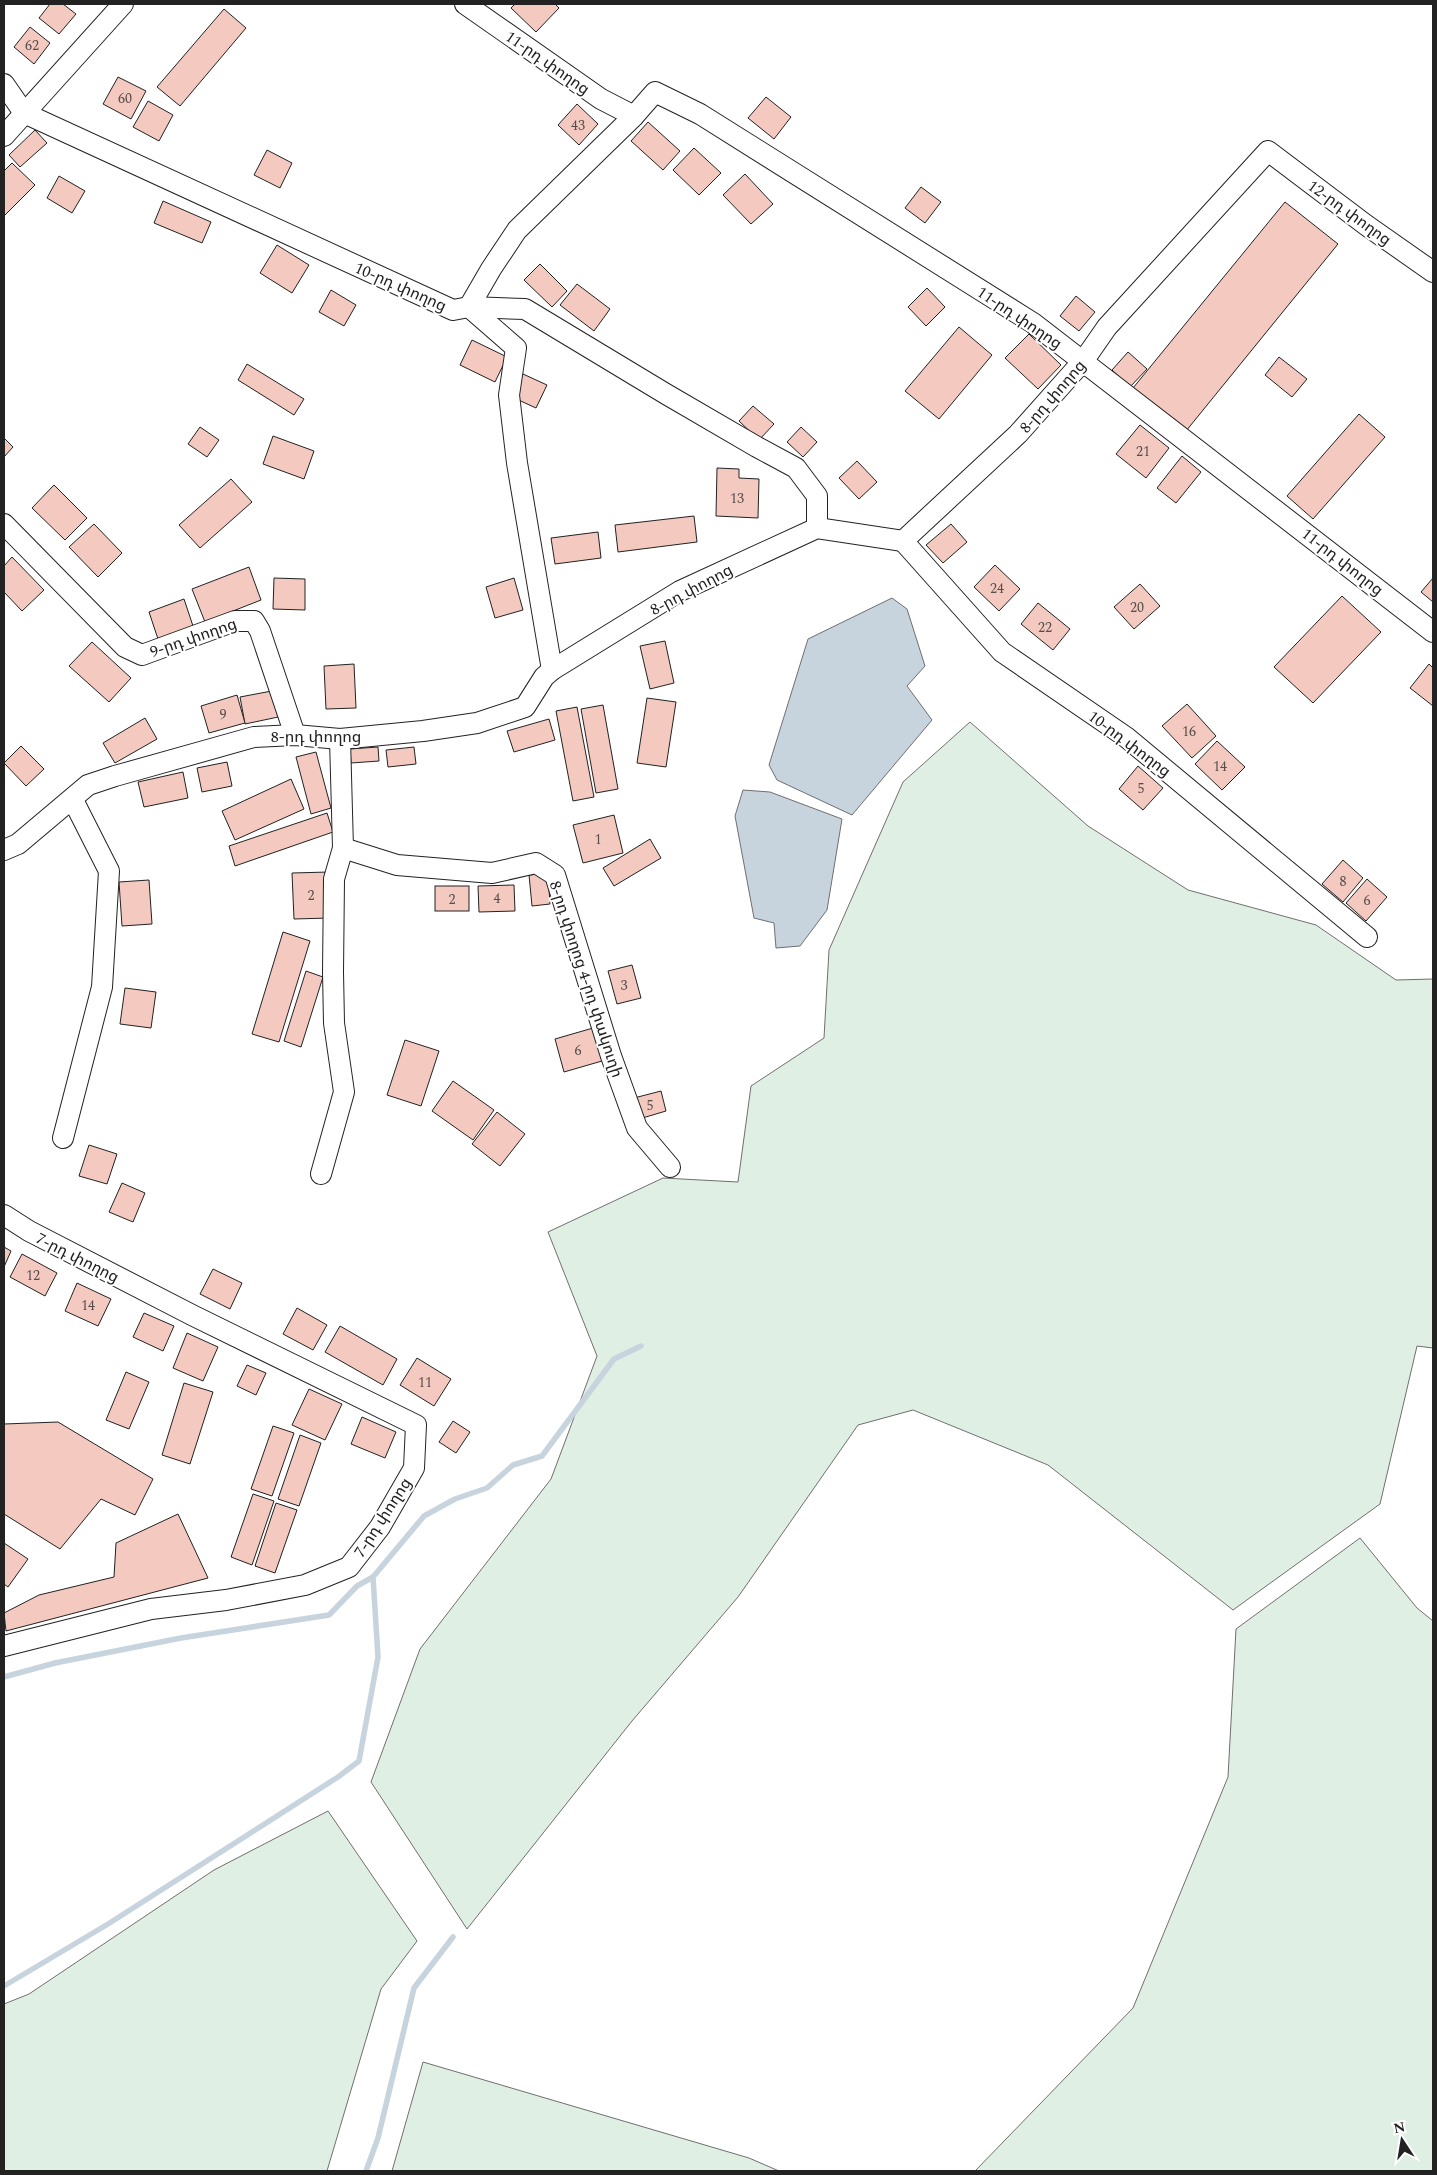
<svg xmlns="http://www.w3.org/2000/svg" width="1437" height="2175" viewBox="0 0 1437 2175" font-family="Spectral,'Noto Sans Armenian',serif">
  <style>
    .green { fill: #e0efe3; stroke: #6f6f6f }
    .water { fill: #c7d3dd; stroke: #6f6f6f }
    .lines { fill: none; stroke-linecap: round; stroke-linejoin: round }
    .stream { stroke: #c7d3dd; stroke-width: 5.5 }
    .building { fill: #f3c9c0; stroke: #222 }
    .minor-casing { stroke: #222; stroke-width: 22 }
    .minor { stroke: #fff; stroke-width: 20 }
    .labels { text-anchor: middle; stroke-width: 4; stroke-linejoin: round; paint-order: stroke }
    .number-label { font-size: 14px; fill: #564c4a }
    .street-label { font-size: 16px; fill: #222; stroke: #fff }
  </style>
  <rect width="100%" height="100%" fill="#fff"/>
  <g class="green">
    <path d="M970 722 1088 826 1188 890 1316 925 1396 980 1433 979V1348L1417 1346 1380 1504 1233 1610 1048 1465 913 1410 858 1425 738 1597 632 1721 467 1929 371 1782 420 1649 551 1479 597 1356 548 1232 663 1178 738 1182 751 1086 824 1038 829 950 903 782Z"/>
    <path d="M1360 1538 1417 1608 1433 1621V2171H975L1133 2008 1228 1777 1236 1629Z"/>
    <path d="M328 1811 417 1941 381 1989 327 2171H4V2004L29 1994 214 1870Z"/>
    <path d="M423 2062 749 2158 779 2171H392Z"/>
  </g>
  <g class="water">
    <path d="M892 598 907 609 925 666 907 686 932 720 852 815 777 780 769 765 808 639Z"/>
    <path d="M743 790 770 792 842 819 827 910 800 946 776 948 774 923 754 918 735 816Z"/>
  </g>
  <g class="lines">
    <g class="stream">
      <path d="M4 1677 55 1663 181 1638 329 1615 357 1586 373 1577 424 1516 455 1499 487 1488 513 1465 542 1456 614 1359 641 1346"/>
      <path d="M4 1986 108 1924 338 1777 359 1761 378 1657 373 1577"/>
      <path d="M366 2171 378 2138 414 1988 453 1937"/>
    </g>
  </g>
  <g class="building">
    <path d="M50 4H63L76 14 59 34 39 18Z"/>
    <path d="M515 4H555L559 8 536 32 511 8Z"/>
    <path d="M224 9 246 28 180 106 157 87Z"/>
    <path d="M30 27 50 43 34 64 14 47Z"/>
    <path d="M118 77 146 91 131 119 103 104Z"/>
    <path d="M766 97 791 117 774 139 748 118Z"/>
    <path d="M148 101 173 115 159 141 133 127Z"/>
    <path d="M577 104 598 124 579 145 558 125Z"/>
    <path d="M648 122 680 151 663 170 631 141Z"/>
    <path d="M35 130 47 143 20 167 9 155Z"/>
    <path d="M694 148 721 173 699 195 673 170Z"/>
    <path d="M267 150 292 163 280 188 254 175Z"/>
    <path d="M12 163 35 185 4 216V171Z"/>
    <path d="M745 174 773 204 751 224 723 195Z"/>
    <path d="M59 176 85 191 72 213 47 198Z"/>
    <path d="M921 187 941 202 925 223 905 208Z"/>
    <path d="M163 201 211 222 202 243 154 223Z"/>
    <path d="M1285 202 1338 244 1186 431 1133 388Z"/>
    <path d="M277 245 309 265 292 293 260 273Z"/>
    <path d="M540 264 567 291 552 307 524 280Z"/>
    <path d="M577 284 610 309 594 331 560 305Z"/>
    <path d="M927 288 945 307 926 326 908 307Z"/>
    <path d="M331 290 356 305 344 326 319 312Z"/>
    <path d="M1076 296 1095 312 1079 331 1060 316Z"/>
    <path d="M959 327 992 355 939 419 905 391Z"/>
    <path d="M1029 334 1061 365 1038 389 1005 358Z"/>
    <path d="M472 340 507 357 495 382 460 365Z"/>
    <path d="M1128 352 1147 369 1130 387 1112 370Z"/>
    <path d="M1279 357 1307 379 1292 397 1265 375Z"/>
    <path d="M247 364 304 399 294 415 238 380Z"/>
    <path d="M523 374 547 385 536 408 512 397Z"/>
    <path d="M753 406 774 424 759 440 739 421Z"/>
    <path d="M1359 414 1385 437 1313 519 1287 496Z"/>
    <path d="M1140 425 1169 448 1146 478 1116 454Z"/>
    <path d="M200 427 219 440 207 457 188 444Z"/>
    <path d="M801 427 817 442 803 457 787 442Z"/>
    <path d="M273 436 314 451 304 479 263 464Z"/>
    <path d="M4 438 13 447 4 457Z"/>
    <path d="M1182 456 1201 472 1176 503 1157 488Z"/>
    <path d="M857 461 877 482 859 499 839 478Z"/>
    <path d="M717 468 739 469V478L759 479 758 518 716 516Z"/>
    <path d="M231 479 252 502 200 548 179 525Z"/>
    <path d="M54 485 87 518 65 540 32 508Z"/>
    <path d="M694 516 697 542 618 552 615 525Z"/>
    <path d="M94 524 122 553 98 577 69 547Z"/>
    <path d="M951 524 967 542 943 563 926 545Z"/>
    <path d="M598 532 601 558 555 564 551 538Z"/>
    <path d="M12 557 44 590 22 611 4 592V566Z"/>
    <path d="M995 565 1020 589 999 611 974 587Z"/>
    <path d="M249 567 261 600 205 622 192 589Z"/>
    <path d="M274 578 305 579V610L273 609Z"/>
    <path d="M514 578 523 610 495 618 486 587Z"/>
    <path d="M1433 578V602L1421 592Z"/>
    <path d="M1140 584 1160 606 1134 629 1114 607Z"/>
    <path d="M1342 596 1381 632 1313 703 1274 667Z"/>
    <path d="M184 599 193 626 158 639 149 612Z"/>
    <path d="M1038 603 1070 629 1053 650 1021 624Z"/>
    <path d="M665 641 674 683 650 689 640 646Z"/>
    <path d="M92 642 131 678 109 702 69 666Z"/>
    <path d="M354 664 356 708 326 709 324 666Z"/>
    <path d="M1429 664 1433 668V706L1410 688Z"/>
    <path d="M277 690 283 716 245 724 240 697Z"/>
    <path d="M237 695 245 723 209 733 201 706Z"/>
    <path d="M647 698 676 702 666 767 637 763Z"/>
    <path d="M1187 704 1216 736 1192 758 1162 726Z"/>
    <path d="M603 705 618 789 596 793 581 709Z"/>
    <path d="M577 707 594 797 573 801 556 711Z"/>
    <path d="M145 718 157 739 115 763 103 743Z"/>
    <path d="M549 719 555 740 514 752 507 731Z"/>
    <path d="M1217 741 1245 767 1222 790 1195 764Z"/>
    <path d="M21 746 44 769 26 786 4 763Z"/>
    <path d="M378 747 379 761 351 763 350 749Z"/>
    <path d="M414 747 416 764 388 767 386 750Z"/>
    <path d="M316 752 331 808 311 814 296 757Z"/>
    <path d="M227 762 232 786 202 792 197 768Z"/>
    <path d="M1138 766 1163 788 1143 810 1119 789Z"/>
    <path d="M183 772 188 798 144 807 138 782Z"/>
    <path d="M291 779 304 809 235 840 222 811Z"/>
    <path d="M327 813 333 832 235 866 229 846Z"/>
    <path d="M614 815 623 853 583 863 573 825Z"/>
    <path d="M650 839 661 858 614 886 603 868Z"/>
    <path d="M1343 860 1363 878 1343 902 1322 884Z"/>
    <path d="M329 872 330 918 294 919 292 873Z"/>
    <path d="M548 873 550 904 532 906 529 875Z"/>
    <path d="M1367 879 1387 897 1366 921 1346 903Z"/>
    <path d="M149 880 152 924 122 926 119 882Z"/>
    <path d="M514 885 515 911 479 912 478 886Z"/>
    <rect x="435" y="886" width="34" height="25"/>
    <path d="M283 932 310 941 279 1042 252 1034Z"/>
    <path d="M632 965 641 998 617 1004 608 971Z"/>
    <path d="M306 971 323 977 301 1047 284 1041Z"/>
    <path d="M125 988 156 992 151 1028 120 1024Z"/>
    <path d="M593 1028 602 1061 564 1072 555 1039Z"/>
    <path d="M405 1040 439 1051 421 1106 387 1095Z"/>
    <path d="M453 1081 494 1110 473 1140 432 1111Z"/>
    <path d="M661 1091 666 1111 639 1119 634 1098Z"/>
    <path d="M497 1112 525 1134 500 1166 472 1144Z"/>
    <path d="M89 1145 117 1154 107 1184 79 1176Z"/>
    <path d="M122 1183 145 1193 133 1222 109 1212Z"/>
    <path d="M4 1247 11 1251 4 1267Z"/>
    <path d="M22 1254 57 1273 45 1296 10 1277Z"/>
    <path d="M213 1269 242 1283 230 1309 200 1294Z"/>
    <path d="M77 1283 111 1299 98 1326 65 1311Z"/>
    <path d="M297 1308 327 1325 313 1350 283 1334Z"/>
    <path d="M144 1313 174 1326 163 1351 133 1337Z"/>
    <path d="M340 1326 397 1359 383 1385 325 1352Z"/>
    <path d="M187 1333 218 1347 203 1381 173 1368Z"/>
    <path d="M417 1358 451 1379 434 1406 400 1385Z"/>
    <path d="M247 1365 266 1373 256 1395 237 1386Z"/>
    <path d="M126 1372 149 1382 129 1429 106 1420Z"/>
    <path d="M184 1383 213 1392 190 1464 162 1455Z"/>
    <path d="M309 1389 342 1404 325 1440 292 1425Z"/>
    <path d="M362 1417 396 1432 385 1458 351 1444Z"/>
    <path d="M453 1421 470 1432 456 1453 439 1442Z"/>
    <path d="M58 1422 153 1479 135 1515 101 1499 60 1549 4 1514V1424Z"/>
    <path d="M273 1426 294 1433 272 1496 251 1489Z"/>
    <path d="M300 1435 321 1443 299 1506 278 1499Z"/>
    <path d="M253 1494 274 1501 252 1565 231 1557Z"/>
    <path d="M276 1503 297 1510 275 1573 255 1566Z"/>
    <path d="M178 1514 208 1578 6 1631 4 1613 39 1595 114 1577 116 1543Z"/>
    <path d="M4 1543 28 1559 8 1587 4 1584Z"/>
  </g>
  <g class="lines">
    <defs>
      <g id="minor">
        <path d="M465 4 601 99 634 116"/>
        <path d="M4 84 24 113 453 310 469 307 525 309 666 394 757 447 796 468 817 496V528"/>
        <path d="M4 136 123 4"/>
        <path d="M4 524 125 647 142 655 235 621H254L260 631 295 735"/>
        <path d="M903 541 1002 652 1126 737 1367 937"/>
        <path d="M552 670 517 463 509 395 516 348 469 307 491 269 517 230 634 116 655 92 700 114 1033 323 1433 632"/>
        <path d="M343 848 397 865 492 873 536 863 555 875 611 1056 637 1128 670 1167"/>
        <path d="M4 850 18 844 88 785 115 776 254 737 295 735 340 739 423 731 477 723 525 707 544 677 552 670 680 591 817 528 903 541 1018 434 1084 360 1107 327 1268 151 1366 225 1433 272"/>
        <path d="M63 1138 102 987 109 871 73 800"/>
        <path d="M321 1174 344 1092 334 1023 333 972 334 879 343 848 340 739"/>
        <path d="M4 1215 29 1231 192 1315 416 1425 414 1468 380 1527 349 1567 305 1585 226 1600 151 1609 4 1646"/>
      </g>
    </defs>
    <use href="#minor" class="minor-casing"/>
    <use href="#minor" class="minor"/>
  </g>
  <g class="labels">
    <g class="number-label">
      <text x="32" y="50">62</text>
      <text x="125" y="103">60</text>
      <text x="578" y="130">43</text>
      <text x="1143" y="456">21</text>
      <text x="737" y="503">13</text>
      <text x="997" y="593">24</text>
      <text x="1137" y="612">20</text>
      <text x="1045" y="632">22</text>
      <text x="223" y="719">9</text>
      <text x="1189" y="736">16</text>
      <text x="1220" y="771">14</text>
      <text x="1141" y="793">5</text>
      <text x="598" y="844">1</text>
      <text x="1343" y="886">8</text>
      <text x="311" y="900">2</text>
      <text x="497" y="903">4</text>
      <text x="452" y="904">2</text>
      <text x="1367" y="905">6</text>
      <text x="624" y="990">3</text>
      <text x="578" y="1055">6</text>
      <text x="650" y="1110">5</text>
      <text x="33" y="1280">12</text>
      <text x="88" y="1310">14</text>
      <text x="425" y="1387">11</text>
    </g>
    <g class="street-label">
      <text transform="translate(548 62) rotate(35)" y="6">11-րդ փողոց</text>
      <text transform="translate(1350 212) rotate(36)" y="6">12-րդ փողոց</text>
      <text transform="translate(401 286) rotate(24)" y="6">10-րդ փողոց</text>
      <text transform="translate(1020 317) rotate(34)" y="6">11-րդ փողոց</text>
      <text transform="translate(1052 396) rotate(-49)" y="6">8-րդ փողոց</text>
      <text transform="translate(1343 561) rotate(38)" y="6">11-րդ փողոց</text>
      <text transform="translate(691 589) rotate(-28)" y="6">8-րդ փողոց</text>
      <text transform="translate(193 637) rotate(-19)" y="6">9-րդ փողոց</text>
      <text x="316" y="742">8-րդ փողոց</text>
      <text transform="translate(1130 743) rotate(37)" y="6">10-րդ փողոց</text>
      <text transform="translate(587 979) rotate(72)" y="6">8-րդ փողոց 4-րդ փակուղի</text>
      <text transform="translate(78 1257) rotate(27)" y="6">7-րդ փողոց</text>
      <text transform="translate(382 1517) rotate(-57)" y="6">7-րդ փողոց</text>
    </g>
  </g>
  <rect width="1437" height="2175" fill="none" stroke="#222222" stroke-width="10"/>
  <g transform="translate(1402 2140) rotate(348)" stroke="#ffffff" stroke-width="4" paint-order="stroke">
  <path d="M0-4L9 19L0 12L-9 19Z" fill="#222222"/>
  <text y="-8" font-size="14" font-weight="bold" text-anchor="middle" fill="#222222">N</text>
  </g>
</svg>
